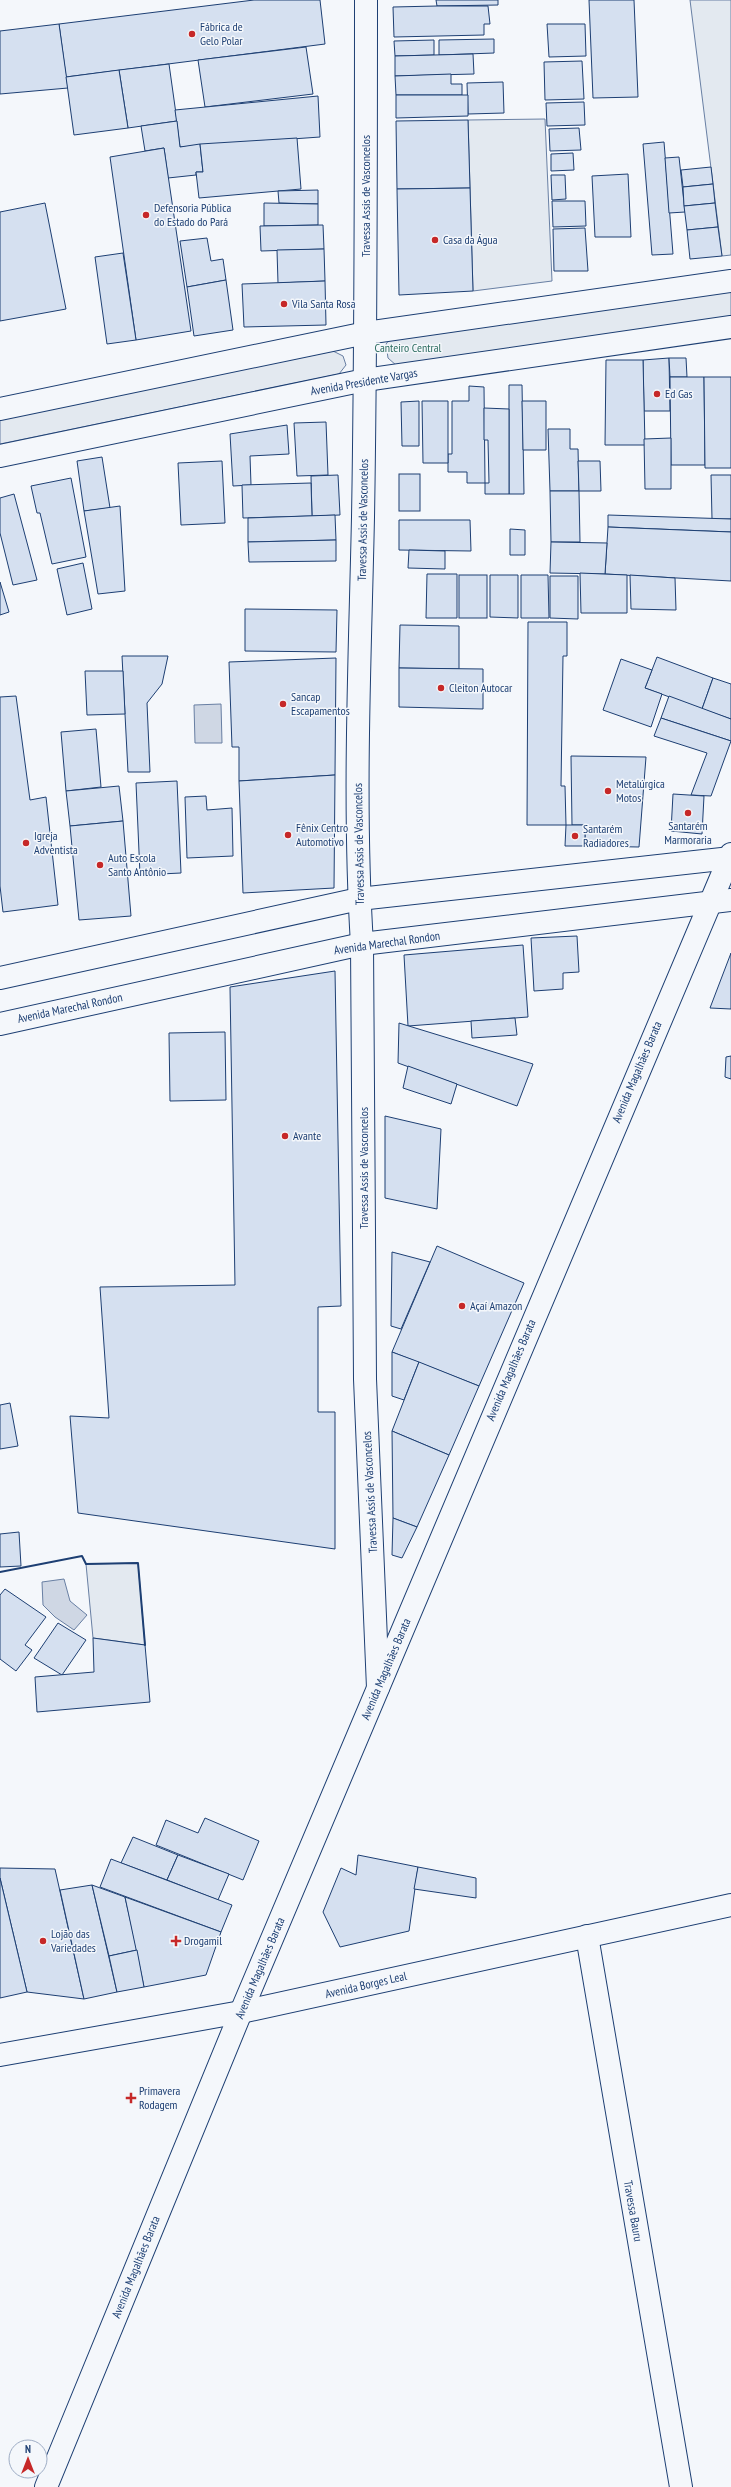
<svg xmlns="http://www.w3.org/2000/svg" width="731" height="2487" viewBox="0 0 731 2487" font-family="'PT Sans Narrow',sans-serif">
  <style>
    .green { fill: #e3e9f0; stroke: #687fa3 }
    .water { fill: #cfd7e4; stroke: #687fa3 }
    .building { fill: #d5e0f0; stroke: #1d3f73 }
    .lines { fill: none; stroke-linecap: round; stroke-linejoin: round }
    .street-casing { stroke: #1d3f73; stroke-width: 24 }
    .secondary-casing { stroke: #1d3f73; stroke-width: 24 }
    .street { stroke: #f4f7fb; stroke-width: 22 }
    .secondary { stroke: #f4f7fb; stroke-width: 22 }
    .wall { stroke: #1d3f73; stroke-width: 2 }
    .poi-dot { fill: #c62828; stroke: #f4f7fb; stroke-width: 1.5 }
    .labels { text-anchor: middle; stroke-width: 3; stroke-linejoin: round; paint-order: stroke }
    .poi-label { font-size: 12px; fill: #1d3f73; stroke: #f4f7fb; text-anchor: start }
    .street-label { font-size: 12px; fill: #1d3f73; stroke: #f4f7fb }
    .park-label { font-size: 12px; fill: #2c6c60; stroke: #f4f7fb }
  </style>
  <rect width="100%" height="100%" fill="#f4f7fb"/>
  <g class="green">
    <path d="M690 0H731V255L722 256Z"/>
    <path d="M545 119 552 281 473 291 468 120Z"/>
    <path d="M731 289V319L397 366 388 358 386 344 394 334Z"/>
    <path d="M333 351 343 356 346 365 339 374 0 444V419Z"/>
    <path d="M138 1563 145 1645 93 1638 86 1564Z"/>
  </g>
  <g class="water">
    <path d="M221 704 222 743H195L194 705Z"/>
    <path d="M64 1579 70 1601 87 1615 74 1630 55 1617 43 1605 42 1582Z"/>
  </g>
  <g class="building">
    <path d="M254 0H320L325 44 66 77 59 24Z"/>
    <path d="M436 0H498V5L437 6Z"/>
    <path d="M589 0H634L638 97 593 98Z"/>
    <path d="M437 6H488L490 24H484V35L394 37 393 7Z"/>
    <path d="M59 24 68 88 0 94V31Z"/>
    <path d="M547 24H585L586 56 549 57Z"/>
    <path d="M494 39V53L439 55V40Z"/>
    <path d="M434 40V55L395 56 394 41Z"/>
    <path d="M306 47 313 94 205 107 198 60Z"/>
    <path d="M473 54 474 74 395 76V56Z"/>
    <path d="M582 61 584 99 545 100 544 62Z"/>
    <path d="M169 64 177 121 128 128 119 70Z"/>
    <path d="M119 70 128 128 74 135 66 77Z"/>
    <path d="M451 74V84H462V95H396L395 76Z"/>
    <path d="M503 82 504 113 468 114 467 83Z"/>
    <path d="M396 95H468V116L396 118Z"/>
    <path d="M318 96 320 137 180 147 175 110Z"/>
    <path d="M584 102 585 125 547 126 546 103Z"/>
    <path d="M468 120 470 188 397 189 396 121Z"/>
    <path d="M177 121 180 147 200 144 203 172H196V175L168 178 164 148 145 151 141 126Z"/>
    <path d="M579 128 581 150 550 151 549 129Z"/>
    <path d="M297 138 301 189 199 198 196 172H203L200 144Z"/>
    <path d="M664 142 673 254 652 255 643 144Z"/>
    <path d="M164 148 191 331 136 340 110 157Z"/>
    <path d="M573 153 574 170 551 171V154Z"/>
    <path d="M679 157 685 212 669 213 665 158Z"/>
    <path d="M711 167 713 184 683 187 681 170Z"/>
    <path d="M628 174 631 237H595L592 176Z"/>
    <path d="M551 175H565L566 199 552 200Z"/>
    <path d="M713 184 715 203 684 206 683 187Z"/>
    <path d="M470 188 473 291 399 295 397 189Z"/>
    <path d="M318 190V204L279 203 278 191Z"/>
    <path d="M552 201H585L586 226 553 227Z"/>
    <path d="M45 203 66 309 0 321V212Z"/>
    <path d="M264 203 318 204V225L264 226Z"/>
    <path d="M715 203 718 227 687 230 684 206Z"/>
    <path d="M323 225 324 249 261 251 260 226Z"/>
    <path d="M718 227 722 256 690 259 687 230Z"/>
    <path d="M585 228 588 271H554L553 229Z"/>
    <path d="M207 238 211 261 223 259 226 280 187 287 180 241Z"/>
    <path d="M324 249 325 281 278 283 277 250Z"/>
    <path d="M123 253 136 340 107 344 95 257Z"/>
    <path d="M226 280 233 330 194 336 187 287Z"/>
    <path d="M325 281 326 325 244 327 242 284Z"/>
    <path d="M669 358 670 411H644L643 360Z"/>
    <path d="M669 358H686L687 377H670Z"/>
    <path d="M606 360H643L645 445H605Z"/>
    <path d="M670 377H704L705 465H671Z"/>
    <path d="M704 377H731V468H705Z"/>
    <path d="M509 385H522L524 494H509Z"/>
    <path d="M469 386 484 387 485 483H467V472H448V454H452V401H469Z"/>
    <path d="M419 401V446H402L401 402Z"/>
    <path d="M422 401H448V463H423Z"/>
    <path d="M522 401H546V450H523Z"/>
    <path d="M484 408 509 409V494H485V483H489L488 440H484Z"/>
    <path d="M326 422 328 475 297 476 294 423Z"/>
    <path d="M287 425 289 454 250 456 251 485 233 486 230 434Z"/>
    <path d="M548 429H570V449H578L579 491H550Z"/>
    <path d="M671 438V489H645L644 439Z"/>
    <path d="M102 457 110 508 84 511 77 461Z"/>
    <path d="M222 461 225 523 181 525 178 463Z"/>
    <path d="M578 461H600L601 491H579Z"/>
    <rect x="399" y="474" width="21" height="37"/>
    <path d="M338 475 340 515 312 516 311 476Z"/>
    <path d="M711 475H731V519H712Z"/>
    <path d="M71 478 86 557 52 564 40 513H37L31 486Z"/>
    <path d="M311 483 312 516 243 518 242 485Z"/>
    <path d="M550 491H579L580 542H551Z"/>
    <path d="M14 494 37 580 13 585 0 533V498Z"/>
    <path d="M120 506 125 591 98 594 84 511Z"/>
    <path d="M335 515 336 540 248 542V518Z"/>
    <path d="M608 515 731 519V532L608 527Z"/>
    <path d="M399 520H470L471 551 399 550Z"/>
    <path d="M608 527 731 532V581L605 574Z"/>
    <path d="M510 529 525 530V555H510Z"/>
    <path d="M336 540V561L249 562 248 542Z"/>
    <path d="M551 542 607 543 605 574 550 573Z"/>
    <path d="M409 550 445 551V569L408 568Z"/>
    <path d="M83 563 92 609 67 615 57 569Z"/>
    <path d="M580 573 627 575V613H581Z"/>
    <path d="M427 574H457V618H426Z"/>
    <rect x="459" y="575" width="28" height="43"/>
    <path d="M490 575H518V618L490 617Z"/>
    <path d="M521 575H548L549 618H521Z"/>
    <path d="M630 575 675 578 676 610 631 609Z"/>
    <path d="M550 576H578V619L550 618Z"/>
    <path d="M0 582 9 612 0 615Z"/>
    <path d="M245 609 337 610 336 652 245 651Z"/>
    <path d="M528 622H567V656H563L561 786H565L566 825H527Z"/>
    <path d="M400 625 459 626V669L399 668Z"/>
    <path d="M122 656H168L162 684 147 703 150 772H128Z"/>
    <path d="M657 657 713 678 702 709 645 688Z"/>
    <path d="M336 658 335 775 239 781V747H232L229 662Z"/>
    <path d="M621 659 652 670 645 688 662 694 651 727 603 710Z"/>
    <path d="M399 668 483 669V709L399 707Z"/>
    <path d="M85 671H123L125 714 87 715Z"/>
    <path d="M713 678 731 684V719L702 709Z"/>
    <path d="M16 696 30 800 46 797 58 905 3 912 0 886V697Z"/>
    <path d="M669 696 731 719V741L661 718Z"/>
    <path d="M661 718 731 741 711 796 691 795 707 753 654 736Z"/>
    <path d="M96 729 101 787 66 791 61 732Z"/>
    <path d="M571 756 646 757 639 847 585 846V825H572Z"/>
    <path d="M335 775 334 888 243 893 239 781Z"/>
    <path d="M177 781 181 873 140 875 136 783Z"/>
    <path d="M119 786 123 821 70 826 66 791Z"/>
    <path d="M673 794 704 796 702 834 671 831Z"/>
    <path d="M206 796 207 810 232 808 233 856 187 858 185 797Z"/>
    <path d="M123 821 131 916 79 920 70 826Z"/>
    <path d="M566 825H585V846H565Z"/>
    <path d="M577 936 579 972 563 973V989L534 991 531 938Z"/>
    <path d="M523 945 528 1017 408 1026 404 955Z"/>
    <path d="M731 953V1009L710 1008Z"/>
    <path d="M335 971 341 1306 318 1307V1412H335V1549L78 1513 70 1416 109 1418 100 1287 235 1285 230 987Z"/>
    <path d="M515 1018 517 1035 472 1038 471 1021Z"/>
    <path d="M399 1023 533 1064 517 1106 398 1063Z"/>
    <path d="M225 1032 226 1100 170 1101 169 1033Z"/>
    <path d="M731 1056V1079L725 1077 726 1057Z"/>
    <path d="M408 1066 457 1084 451 1104 403 1088Z"/>
    <path d="M385 1116 441 1129 437 1209 385 1198Z"/>
    <path d="M437 1246 524 1283 479 1386 392 1352Z"/>
    <path d="M392 1252 430 1262 401 1329 391 1326Z"/>
    <path d="M392 1352 419 1362 404 1400 392 1396Z"/>
    <path d="M419 1362 479 1386 449 1455 392 1431Z"/>
    <path d="M10 1403 18 1446 0 1449V1405Z"/>
    <path d="M392 1431 449 1455 417 1527 393 1518Z"/>
    <path d="M393 1518 417 1527 402 1558 392 1555Z"/>
    <path d="M19 1532 21 1566 0 1567V1534Z"/>
    <path d="M5 1589 46 1617 25 1645 32 1650 16 1671 0 1659V1595Z"/>
    <path d="M58 1623 86 1640 62 1675 34 1658Z"/>
    <path d="M93 1638 145 1645 150 1702 37 1712 35 1677 94 1672Z"/>
    <path d="M205 1818 259 1841 243 1880 156 1845 166 1820 198 1833Z"/>
    <path d="M133 1837 178 1855 167 1880 121 1863Z"/>
    <path d="M178 1855 229 1874 218 1900 167 1880Z"/>
    <path d="M358 1855 418 1867 409 1931 340 1947 323 1912 341 1868 356 1875Z"/>
    <path d="M111 1859 232 1905 221 1932 100 1887Z"/>
    <path d="M418 1867 476 1878V1898L414 1889Z"/>
    <path d="M0 1868 55 1869 84 1999 27 1992 0 1878Z"/>
    <path d="M0 1878 27 1992 0 1998Z"/>
    <path d="M92 1885 117 1992 84 1999 60 1890Z"/>
    <path d="M92 1885 125 1897 137 1950 109 1956Z"/>
    <path d="M125 1897 221 1932 206 1975 144 1987Z"/>
    <path d="M137 1950 144 1987 117 1992 109 1956Z"/>
  </g>
  <g class="lines">
    <defs>
      <g id="street">
        <path d="M366 0C366 172 366 345 363 517 360 659 353 802 362 944L365 1379 378 1688"/>
        <path d="M587 1936 681 2487"/>
      </g>
      <g id="secondary">
        <path d="M0 409 366 333 731 281"/>
        <path d="M0 456 365 380 731 327"/>
        <path d="M0 978 359 899 731 858"/>
        <path d="M0 1024 362 944 731 900"/>
        <path d="M0 2055 241 2012 731 1905"/>
        <path d="M46 2487 241 2012 731 854"/>
      </g>
    </defs>
    <use href="#street" class="street-casing"/>
    <use href="#secondary" class="secondary-casing"/>
    <use href="#street" class="street"/>
    <use href="#secondary" class="secondary"/>
    <path class="wall" d="M0 1572 82 1556 86 1564 138 1563 145 1645"/>
  </g>
  <g class="poi-dot">
    <circle cx="192" cy="34" r="4"/>
    <circle cx="146" cy="215" r="4"/>
    <circle cx="435" cy="240" r="4"/>
    <circle cx="284" cy="304" r="4"/>
    <circle cx="657" cy="394" r="4"/>
    <circle cx="441" cy="688" r="4"/>
    <circle cx="283" cy="704" r="4"/>
    <circle cx="608" cy="791" r="4"/>
    <circle cx="688" cy="813" r="4"/>
    <circle cx="288" cy="835" r="4"/>
    <circle cx="575" cy="836" r="4"/>
    <circle cx="26" cy="843" r="4"/>
    <circle cx="100" cy="865" r="4"/>
    <circle cx="285" cy="1136" r="4"/>
    <circle cx="462" cy="1306" r="4"/>
    <circle cx="43" cy="1941" r="4"/>
    <path d="M174 1935h4v4h4v4h-4v4h-4v-4h-4v-4h4z"/>
    <path d="M129 2092h4v4h4v4h-4v4h-4v-4h-4v-4h4z"/>
  </g>
  <g class="labels">
    <g class="poi-label">
      <text x="200" y="31">Fábrica de<tspan x="200" dy="14">Gelo Polar</tspan></text>
      <text x="154" y="212">Defensoria Pública<tspan x="154" dy="14">do Estado do Pará</tspan></text>
      <text x="443" y="244">Casa da Água</text>
      <text x="292" y="308">Vila Santa Rosa</text>
      <text x="665" y="398">Ed Gas</text>
      <text x="449" y="692">Cleiton Autocar</text>
      <text x="291" y="701">Sancap<tspan x="291" dy="14">Escapamentos</tspan></text>
      <text x="616" y="788">Metalúrgica<tspan x="616" dy="14">Motos</tspan></text>
      <text x="688" y="830" text-anchor="middle">Santarém<tspan x="688" dy="14">Marmoraria</tspan></text>
      <text x="296" y="832">Fênix Centro<tspan x="296" dy="14">Automotivo</tspan></text>
      <text x="583" y="833">Santarém<tspan x="583" dy="14">Radiadores</tspan></text>
      <text x="34" y="840">Igreja<tspan x="34" dy="14">Adventista</tspan></text>
      <text x="108" y="862">Auto Escola<tspan x="108" dy="14">Santo Antônio</tspan></text>
      <text x="293" y="1140">Avante</text>
      <text x="470" y="1310">Açaí Amazon</text>
      <text x="51" y="1938">Lojão das<tspan x="51" dy="14">Variedades</tspan></text>
      <text x="184" y="1945">Drogamil</text>
      <text x="139" y="2095">Primavera<tspan x="139" dy="14">Rodagem</tspan></text>
    </g>
    <g class="street-label">
      <text transform="translate(366 196) rotate(-90)" y="4">Travessa Assis de Vasconcelos</text>
      <text transform="translate(364 382) rotate(-10)" y="4">Avenida Presidente Vargas</text>
      <text transform="translate(363 520) rotate(-89)" y="4">Travessa Assis de Vasconcelos</text>
      <text transform="translate(359 844) rotate(-91)" y="4">Travessa Assis de Vasconcelos</text>
      <text transform="translate(387 943) rotate(-8)" y="4">Avenida Marechal Rondon</text>
      <text transform="translate(70 1008) rotate(-12)" y="4">Avenida Marechal Rondon</text>
      <text transform="translate(637 1072) rotate(-67)" y="4">Avenida Magalhães Barata</text>
      <text transform="translate(364 1168) rotate(-90)" y="4">Travessa Assis de Vasconcelos</text>
      <text transform="translate(511 1370) rotate(-67)" y="4">Avenida Magalhães Barata</text>
      <text transform="translate(370 1492) rotate(-93)" y="4">Travessa Assis de Vasconcelos</text>
      <text transform="translate(386 1669) rotate(-67)" y="4">Avenida Magalhães Barata</text>
      <text transform="translate(260 1968) rotate(-67)" y="4">Avenida Magalhães Barata</text>
      <text transform="translate(366 1985) rotate(-13)" y="4">Avenida Borges Leal</text>
      <text transform="translate(633 2211) rotate(80)" y="4">Travessa Bauru</text>
      <text transform="translate(136 2267) rotate(-68)" y="4">Avenida Magalhães Barata</text>
    </g>
    <g class="park-label">
      <text x="408" y="352">Canteiro Central</text>
    </g>
  </g>
  <g transform="translate(28 2459)"><circle r="19" fill="#f4f7fb" stroke="#9eadc5"/>
  <path d="M0-3L7 15L0 10L-7 15Z" fill="#c62828"/>
  <text y="-6" font-size="11" font-weight="bold" text-anchor="middle" fill="#1d3f73">N</text>
  </g>
</svg>
